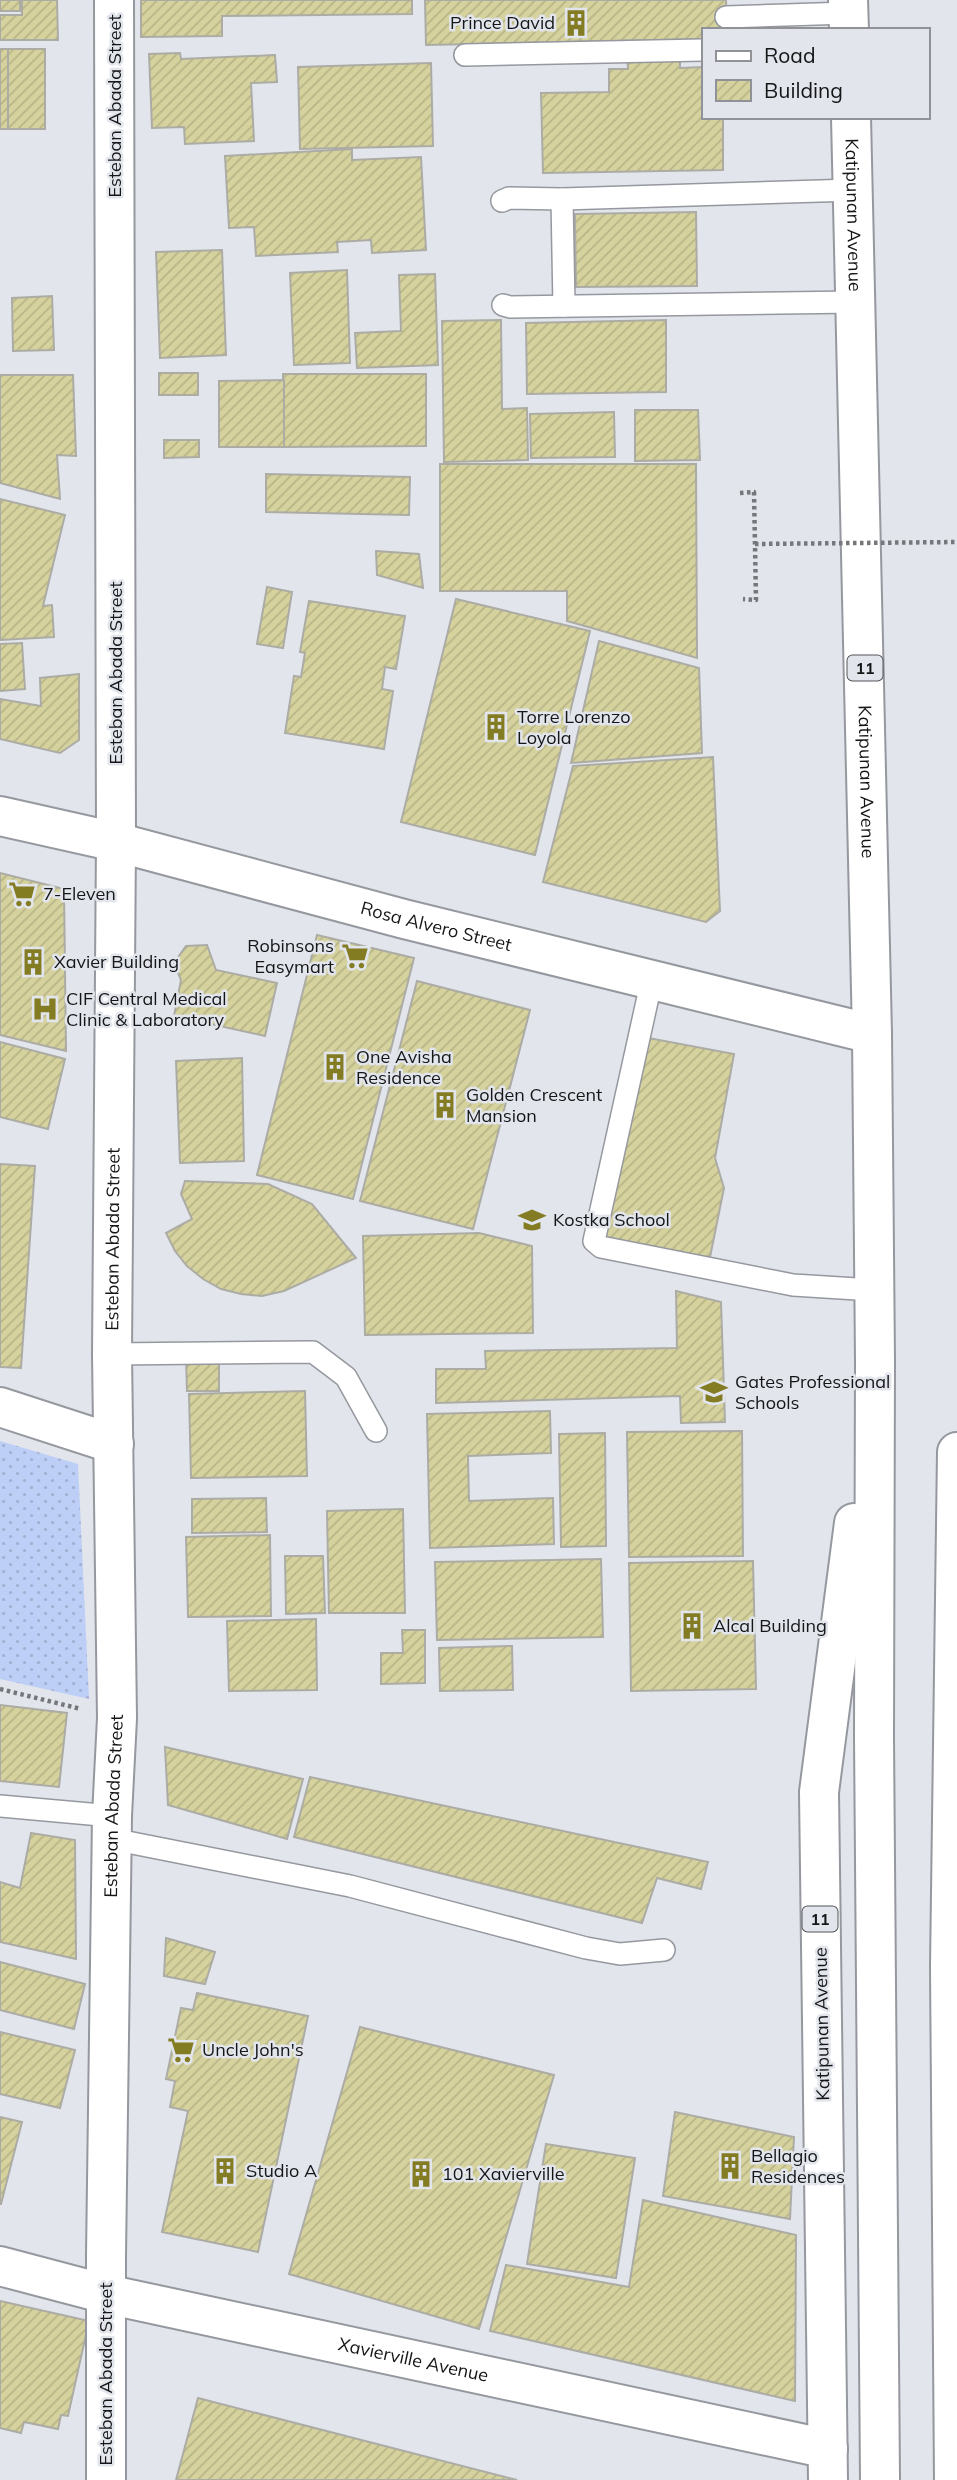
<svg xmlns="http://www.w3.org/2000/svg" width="957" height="2480" viewBox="0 0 957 2480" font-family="Mulish,sans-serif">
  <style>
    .grass { fill: url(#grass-dots) }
    .building { fill: url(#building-hatch); stroke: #acaca5; stroke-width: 2 }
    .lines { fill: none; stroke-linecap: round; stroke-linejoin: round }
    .service-casing { stroke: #95989e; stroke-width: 24 }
    .minor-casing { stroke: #95989e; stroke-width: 42 }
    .secondary-casing { stroke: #95989e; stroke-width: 42 }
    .primary-casing { stroke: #95989e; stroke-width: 42 }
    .path { stroke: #76777b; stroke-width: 4.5; stroke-dasharray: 3.5 3.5; stroke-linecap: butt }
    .service { stroke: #fff; stroke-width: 21 }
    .minor { stroke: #fff; stroke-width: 38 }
    .secondary { stroke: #fff; stroke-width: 38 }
    .primary { stroke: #fff; stroke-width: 38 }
    .path-bridge { stroke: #76777b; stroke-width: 4.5; stroke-dasharray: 3.5 3.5; stroke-linecap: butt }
    .labels { text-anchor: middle; stroke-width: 5; stroke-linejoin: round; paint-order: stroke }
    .shield { fill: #e2e5eb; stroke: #525457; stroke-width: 2 }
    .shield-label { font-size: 16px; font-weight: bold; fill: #151618 }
    .poi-label { font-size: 18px; fill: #151618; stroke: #e2e5eb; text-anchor: start }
    .street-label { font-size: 18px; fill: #151618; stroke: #e2e5eb }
  </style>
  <defs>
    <pattern id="grass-dots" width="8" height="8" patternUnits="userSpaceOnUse" patternTransform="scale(1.75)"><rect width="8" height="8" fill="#bdcff6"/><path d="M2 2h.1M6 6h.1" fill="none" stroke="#a2b1d2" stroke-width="1.8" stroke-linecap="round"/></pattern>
    <pattern id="building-hatch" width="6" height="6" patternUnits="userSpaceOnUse" patternTransform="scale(1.75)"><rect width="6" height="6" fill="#d6d29e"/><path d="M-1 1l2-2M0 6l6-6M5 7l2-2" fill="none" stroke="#b7b487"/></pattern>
  </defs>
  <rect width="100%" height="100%" fill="#e2e5eb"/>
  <path class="grass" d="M0 1441 78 1464 89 1699 0 1679Z"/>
  <g class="building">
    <rect x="0" y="0" width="20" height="11"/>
    <path d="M22 0H57L58 40H0V15H22Z"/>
    <path d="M141 0H412V14L222 16V36L141 37Z"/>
    <path d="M425 0H726L727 30H703V39L426 45Z"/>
    <rect x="0" y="49" width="8" height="80"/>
    <rect x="8" y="49" width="37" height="80"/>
    <path d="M180 53 181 59 275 55 277 82 251 83 254 141 185 144 184 127 152 128 149 54Z"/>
    <path d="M680 56V68L703 67V117H723V170L543 173 541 93 609 92V69H628L627 57Z"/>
    <path d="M431 63 433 146 300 149 298 67Z"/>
    <path d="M352 149V160L421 157 426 250 372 253 371 240 337 242 338 252 256 256 254 227 229 228 225 156Z"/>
    <path d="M696 212 697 286 576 287 575 214Z"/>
    <path d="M222 250 226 355 160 358 156 252Z"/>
    <path d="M347 270 350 363 294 365 290 273Z"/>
    <path d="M435 274 438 365 357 368 355 333 401 331 399 275Z"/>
    <path d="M52 296 54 350 13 351 12 298Z"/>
    <path d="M501 320 502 409 527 408 528 460 444 462 442 321Z"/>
    <path d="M666 320V392L527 394 526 323Z"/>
    <rect x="159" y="373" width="39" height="22"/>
    <path d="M283 374H426V446L284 447Z"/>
    <path d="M0 375H73L76 456 57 455 60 499 0 483Z"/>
    <path d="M284 380V447H219V381Z"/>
    <path d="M635 410H698L700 460 635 461Z"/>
    <path d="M614 412 615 457 531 458 530 414Z"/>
    <path d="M164 440H199V457L164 458Z"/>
    <path d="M440 464H696L697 658 567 621V591H440Z"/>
    <path d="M266 474 410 477 409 515 266 512Z"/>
    <path d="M0 499 65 515 43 606 52 605 54 637 0 640Z"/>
    <path d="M376 551 419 554 423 588 377 575Z"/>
    <path d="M267 587 292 592 283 648 257 644Z"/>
    <path d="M456 599 590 631 535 855 401 822Z"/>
    <path d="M309 601 405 616 396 669 385 667 382 689 393 691 384 749 285 733 294 676 301 677 305 653 300 652Z"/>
    <path d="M599 641 699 668 702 753 571 763Z"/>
    <path d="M22 643 25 689 0 691V644Z"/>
    <path d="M79 674V740L60 753 0 739V699L41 706 40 678Z"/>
    <path d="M713 757 720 911 706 922 543 882 573 766Z"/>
    <path d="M0 873 64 889 66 1051 0 1035Z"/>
    <path d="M317 935 414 958 353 1199 257 1175Z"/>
    <path d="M207 945 216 970 277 983 265 1036 174 1016 181 980 174 963 186 946Z"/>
    <path d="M417 981 530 1010 473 1229 360 1201Z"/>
    <path d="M643 1037 734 1054 715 1158 724 1188 709 1262 602 1240Z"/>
    <path d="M0 1042 65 1059 48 1129 0 1117Z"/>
    <path d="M242 1058 244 1161 180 1163 176 1061Z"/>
    <path d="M0 1164 35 1166 21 1368 0 1367Z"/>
    <path d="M185 1181 268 1184 312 1204 356 1258 284 1291 262 1296 241 1294 221 1289 203 1279 187 1266 175 1251 166 1233 192 1219 181 1194Z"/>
    <path d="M479 1233 532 1246 533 1333 365 1335 363 1236Z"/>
    <path d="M676 1291 721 1302 725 1422 681 1423 680 1396 436 1403V1369H486L485 1351 677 1348Z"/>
    <path d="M186 1358H219V1391H187Z"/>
    <path d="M305 1391 307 1476 191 1478 189 1394Z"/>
    <path d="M550 1411 551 1453 468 1456 469 1501 553 1498 554 1544 430 1548 427 1414Z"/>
    <path d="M742 1431 743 1556 629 1557 627 1432Z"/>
    <path d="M605 1433 606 1546 561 1547 559 1434Z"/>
    <path d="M266 1498 267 1532 192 1533V1499Z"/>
    <path d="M403 1509 405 1613H329L327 1511Z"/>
    <path d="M270 1535 271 1616 188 1617 186 1537Z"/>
    <path d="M285 1556H323L325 1613 286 1614Z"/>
    <path d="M601 1559 603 1637 437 1640 435 1562Z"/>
    <path d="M753 1561 756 1689 631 1691 629 1563Z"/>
    <path d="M316 1619 317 1690 229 1691 227 1621Z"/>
    <path d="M402 1630H425V1683L381 1684V1653H403Z"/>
    <path d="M512 1646 513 1690 440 1691 439 1648Z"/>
    <path d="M0 1705 67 1713 59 1787 0 1781Z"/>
    <path d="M165 1747 303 1779 287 1839 168 1805Z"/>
    <path d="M310 1777 708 1862 701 1889 657 1878 642 1923 294 1837Z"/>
    <path d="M31 1833 75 1840 76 1959 0 1942V1882L20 1888Z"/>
    <path d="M166 1938 215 1952 205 1984 164 1976Z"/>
    <path d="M0 1962 85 1984 74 2029 0 2010Z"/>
    <path d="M197 1993 308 2016 258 2252 162 2232 188 2111 170 2107 175 2081 166 2079 181 2008 193 2010Z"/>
    <path d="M360 2027 554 2075 479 2329 289 2274Z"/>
    <path d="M0 2032 75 2050 60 2108 0 2094Z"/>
    <path d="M675 2112 794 2137 790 2219 663 2196Z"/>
    <path d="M0 2117 22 2122 1 2204H0Z"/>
    <path d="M546 2144 635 2158 616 2278 527 2264Z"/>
    <path d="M643 2200 796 2235 795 2401 490 2331 506 2265 629 2287Z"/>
    <path d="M0 2301 89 2321 68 2416 61 2415 58 2429 24 2422 21 2433 0 2428Z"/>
    <path d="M198 2398 517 2480H176Z"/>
  </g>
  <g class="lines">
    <defs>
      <g id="service">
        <path d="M726 17 848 13"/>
        <path d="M465 55 703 50"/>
        <path d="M562 199 564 306"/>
        <path d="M502 201 509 198 562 199 853 190"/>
        <path d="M503 305 510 307 857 302"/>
        <path d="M652 979 594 1241 601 1247 793 1285 873 1290"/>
        <path d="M112 1354 313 1352 346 1377 376 1431"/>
        <path d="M0 1806 112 1816"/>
        <path d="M112 1839 350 1886 586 1948 620 1954 664 1950"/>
      </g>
      <g id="minor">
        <path id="s1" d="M0 816 116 842 404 919 872 1034"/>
        <path d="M0 1407 114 1444"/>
        <path id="s2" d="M106 2480V2256L112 1816 117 1718 112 1354 116 842 114 0"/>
      </g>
      <g id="secondary">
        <path id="s3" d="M0 2266 106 2294 828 2449"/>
      </g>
      <g id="primary">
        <path d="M848 0 849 30"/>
        <path id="s4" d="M851 117 872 1034 875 1361 874 1737 880 2480"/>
        <path d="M828 2480 819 1792 854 1523"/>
        <path d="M954 2480 950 1966 957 1452"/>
      </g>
    </defs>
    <use href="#service" class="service-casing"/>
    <use href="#minor" class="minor-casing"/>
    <use href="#secondary" class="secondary-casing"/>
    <use href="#primary" class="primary-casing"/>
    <g class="path">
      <path d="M740 493 754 492 756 600 743 599"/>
      <path d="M0 1689 81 1709"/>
    </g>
    <use href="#service" class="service"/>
    <use href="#minor" class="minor"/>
    <use href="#secondary" class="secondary"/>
    <use href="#primary" class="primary"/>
    <path class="path-bridge" d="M755 544 957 542"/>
  </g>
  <defs>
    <symbol id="building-bare" viewBox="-9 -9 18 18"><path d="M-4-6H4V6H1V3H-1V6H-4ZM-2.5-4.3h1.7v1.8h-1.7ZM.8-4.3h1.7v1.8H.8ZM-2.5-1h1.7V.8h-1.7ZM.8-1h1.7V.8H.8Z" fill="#847c23" stroke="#e2e5eb" stroke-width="2.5" paint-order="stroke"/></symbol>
    <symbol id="supermarket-bare" viewBox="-9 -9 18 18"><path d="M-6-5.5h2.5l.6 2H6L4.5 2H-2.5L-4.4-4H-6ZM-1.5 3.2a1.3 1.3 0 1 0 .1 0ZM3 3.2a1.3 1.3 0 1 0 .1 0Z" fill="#847c23" stroke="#e2e5eb" stroke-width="2.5" paint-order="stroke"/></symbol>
    <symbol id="hospital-bare" viewBox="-9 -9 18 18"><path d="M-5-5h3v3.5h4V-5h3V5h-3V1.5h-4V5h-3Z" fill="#847c23" stroke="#e2e5eb" stroke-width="2.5" paint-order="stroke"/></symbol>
    <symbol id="school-bare" viewBox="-9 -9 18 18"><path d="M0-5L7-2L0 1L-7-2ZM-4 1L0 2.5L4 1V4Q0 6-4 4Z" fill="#847c23" stroke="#e2e5eb" stroke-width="2.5" paint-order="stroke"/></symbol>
    <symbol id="university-bare" viewBox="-9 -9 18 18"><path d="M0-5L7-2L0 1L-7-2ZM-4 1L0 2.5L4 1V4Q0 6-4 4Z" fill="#847c23" stroke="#e2e5eb" stroke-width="2.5" paint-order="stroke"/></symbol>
  </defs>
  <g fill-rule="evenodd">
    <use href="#building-bare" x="557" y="4" width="38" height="38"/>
    <use href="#building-bare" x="477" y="708" width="38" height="38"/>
    <use href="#supermarket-bare" x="3" y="875" width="38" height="38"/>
    <use href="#supermarket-bare" x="336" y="937" width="38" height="38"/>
    <use href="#building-bare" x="14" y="943" width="38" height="38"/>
    <use href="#hospital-bare" x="26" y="990" width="38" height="38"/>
    <use href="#building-bare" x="316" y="1048" width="38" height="38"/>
    <use href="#building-bare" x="426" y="1086" width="38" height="38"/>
    <use href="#school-bare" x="513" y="1201" width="38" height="38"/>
    <use href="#university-bare" x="695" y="1373" width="38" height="38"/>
    <use href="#building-bare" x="673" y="1607" width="38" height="38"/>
    <use href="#supermarket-bare" x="162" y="2031" width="38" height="38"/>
    <use href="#building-bare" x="711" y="2147" width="38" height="38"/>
    <use href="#building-bare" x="206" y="2152" width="38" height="38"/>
    <use href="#building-bare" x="402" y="2155" width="38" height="38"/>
  </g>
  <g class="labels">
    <g class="shield">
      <rect x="847.5" y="655.5" width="35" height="25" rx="5"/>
      <rect x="802.5" y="1906.5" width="35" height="25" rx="5"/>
    </g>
    <g class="shield-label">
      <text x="865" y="674">11</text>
      <text x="820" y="1925">11</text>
    </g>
    <g class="poi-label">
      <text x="555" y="29" text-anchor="end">Prince David</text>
      <text x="517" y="723">Torre Lorenzo<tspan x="517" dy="21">Loyola</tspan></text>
      <text x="43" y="900">7-Eleven</text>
      <text x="334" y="952" text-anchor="end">Robinsons<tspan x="334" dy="21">Easymart</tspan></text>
      <text x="54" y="968">Xavier Building</text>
      <text x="66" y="1005">CIF Central Medical<tspan x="66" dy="21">Clinic &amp; Laboratory</tspan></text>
      <text x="356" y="1063">One Avisha<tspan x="356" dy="21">Residence</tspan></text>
      <text x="466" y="1101">Golden Crescent<tspan x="466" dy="21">Mansion</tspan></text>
      <text x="553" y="1226">Kostka School</text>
      <text x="735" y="1388">Gates Professional<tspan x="735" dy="21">Schools</tspan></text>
      <text x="713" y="1632">Alcal Building</text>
      <text x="202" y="2056">Uncle John's</text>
      <text x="751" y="2162">Bellagio<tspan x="751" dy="21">Residences</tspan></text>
      <text x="246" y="2177">Studio A</text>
      <text x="442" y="2180">101 Xavierville</text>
    </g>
    <g class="street-label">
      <text transform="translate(115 106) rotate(-90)" y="6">Esteban Abada Street</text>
      <text dy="6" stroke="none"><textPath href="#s4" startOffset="98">Katipunan Avenue</textPath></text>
      <text transform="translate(116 673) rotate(-90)" y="6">Esteban Abada Street</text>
      <text dy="6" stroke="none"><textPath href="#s4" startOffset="665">Katipunan Avenue</textPath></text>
      <text dy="6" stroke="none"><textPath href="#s1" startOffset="450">Rosa Alvero Street</textPath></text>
      <text dy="6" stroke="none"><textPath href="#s2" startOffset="1241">Esteban Abada Street</textPath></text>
      <text dy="6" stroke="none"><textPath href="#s2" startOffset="674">Esteban Abada Street</textPath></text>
      <text transform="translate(822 2024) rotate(-91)" y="6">Katipunan Avenue</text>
      <text dy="6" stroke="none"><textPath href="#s3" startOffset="424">Xavierville Avenue</textPath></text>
      <text transform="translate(106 2374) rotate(-90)" y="6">Esteban Abada Street</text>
    </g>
  </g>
  <rect x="702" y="28" width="228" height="91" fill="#e2e5eb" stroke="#909297" stroke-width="2"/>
  <rect x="716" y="51" width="35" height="10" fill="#ffffff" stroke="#909297" stroke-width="2"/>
  <text x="764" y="63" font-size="21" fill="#151618">Road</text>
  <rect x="716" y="80" width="35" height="21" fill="url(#building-hatch)" stroke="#909297" stroke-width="2"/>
  <text x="764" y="98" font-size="21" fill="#151618">Building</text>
</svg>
